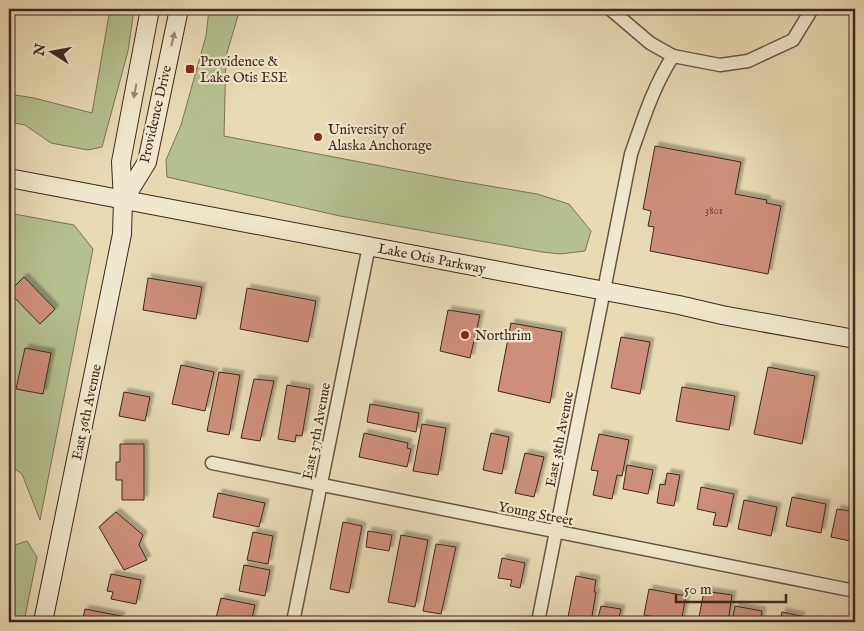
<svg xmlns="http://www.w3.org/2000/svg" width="864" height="631" viewBox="0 0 864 631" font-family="'IM FELL English',serif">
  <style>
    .green { fill: #b4c08e; stroke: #797458 }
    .building { fill: #cd8f79; stroke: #3e2921; filter: url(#shadow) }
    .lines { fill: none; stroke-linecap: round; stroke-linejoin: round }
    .minor-casing { stroke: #685646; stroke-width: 15 }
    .secondary-casing { stroke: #3e2921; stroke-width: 20 }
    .minor { stroke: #f0e8ce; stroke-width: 12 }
    .secondary { stroke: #f0e8ce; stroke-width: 18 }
    .oneway { fill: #978878 }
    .poi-dot { fill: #8f2418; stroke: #f0e8ce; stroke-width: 2 }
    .labels { text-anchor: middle; stroke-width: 4.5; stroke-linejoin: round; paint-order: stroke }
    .number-label { font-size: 11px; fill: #624237 }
    .poi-label { font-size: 14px; fill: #3e2921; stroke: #f0e8ce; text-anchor: start }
    .street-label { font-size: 14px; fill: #3e2921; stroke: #f0e8ce }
  </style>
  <defs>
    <filter id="shadow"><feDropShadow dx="4" dy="-4" stdDeviation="1" flood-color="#0004"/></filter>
  </defs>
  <rect width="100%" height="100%" fill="#e8dbb4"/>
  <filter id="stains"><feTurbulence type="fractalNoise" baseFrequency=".004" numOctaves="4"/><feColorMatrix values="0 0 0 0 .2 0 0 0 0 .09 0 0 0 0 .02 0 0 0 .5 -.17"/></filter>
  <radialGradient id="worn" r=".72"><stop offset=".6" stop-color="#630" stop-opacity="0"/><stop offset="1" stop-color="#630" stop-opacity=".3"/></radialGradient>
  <g class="green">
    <path d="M110 9H134L128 51 102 147 88 150 51 143 25 125 9 122V94L34 98 92 113Z"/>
    <path d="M209 9H240L226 56 224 136 454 180 537 194 569 204 591 231 585 251 560 254 542 252 340 216 167 177 166 160 181 125 206 36Z"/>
    <path d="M9 213 74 225 93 249 40 520 22 474 11 466 9 467Z"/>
    <path d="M27 541 37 557 24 622H9V547Z"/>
  </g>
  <g class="building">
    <path d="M655 146 741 162 735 194 767 200 766 203 781 206 768 274 650 251 654 227 648 226 651 211 643 209Z"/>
    <path d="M24 277 55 309 40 324 9 292Z"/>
    <path d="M148 278 202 287 196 319 143 310Z"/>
    <path d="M247 288 316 301 308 342 240 329Z"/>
    <path d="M448 310 480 315 470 358 440 351Z"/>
    <path d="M511 323 562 332 550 403 498 391Z"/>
    <path d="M621 337 650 342 640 394 611 388Z"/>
    <path d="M25 348 51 353 43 394 16 389Z"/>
    <path d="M181 365 214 372 205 411 172 404Z"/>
    <path d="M768 367 815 376 802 444 754 434Z"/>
    <path d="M219 372 240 375 229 435 207 431Z"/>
    <path d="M254 379 274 381 260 441 241 438Z"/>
    <path d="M287 385 310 389 302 436 296 435 295 442 278 439Z"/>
    <path d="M682 387 735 396 729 430 676 421Z"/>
    <path d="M124 392 150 397 145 421 119 416Z"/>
    <path d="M370 404 419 413 416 432 367 422Z"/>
    <path d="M422 424 446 428 438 475 413 471Z"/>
    <path d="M364 433 408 443 407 448 411 449 407 467 359 457Z"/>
    <path d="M491 433 509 437 502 474 483 470Z"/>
    <path d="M599 434 629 440 622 476 617 475 612 499 593 495 598 471 591 470Z"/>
    <path d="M120 444H144V500H122V480H116V462H120Z"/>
    <path d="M525 453 544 457 534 497 515 493Z"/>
    <path d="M627 465 653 470 648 494 623 489Z"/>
    <path d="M667 473 680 475 674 506 657 503 660 484 665 485Z"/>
    <path d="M701 487 734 494 727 527 713 525 716 513 697 509Z"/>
    <path d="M218 493 265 503 259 527 213 517Z"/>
    <path d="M792 497 826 504 821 533 786 526Z"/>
    <path d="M744 500 777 507 771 536 738 529Z"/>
    <path d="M837 509 855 512V542L831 537Z"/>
    <path d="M116 512 143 535 139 545 147 560 124 570 99 527Z"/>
    <path d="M343 522 362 526 349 593 330 589Z"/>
    <path d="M368 531 392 535 389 551 366 547Z"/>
    <path d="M253 532 273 536 268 564 247 560Z"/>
    <path d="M401 535 428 540 415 607 388 602Z"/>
    <path d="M436 544 456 547 441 614 423 611Z"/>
    <path d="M502 558 525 563 520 588 510 586 512 580 498 578Z"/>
    <path d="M244 565 270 570 265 596 239 591Z"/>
    <path d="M111 574 141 580 136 604 111 599 113 592 107 591Z"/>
    <path d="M576 576 596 580 594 592H596L591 622H567Z"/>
    <path d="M649 589 686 596 681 622 644 615Z"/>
    <path d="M704 591 732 595 728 622H698Z"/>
    <path d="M221 598 255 605 251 622H239L216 618Z"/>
    <path d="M601 606 621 609 618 622H597Z"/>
    <path d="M735 606 762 611 760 622H732Z"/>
    <path d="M85 609 121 616 119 622H82Z"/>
    <path d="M782 612 801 616 799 622H780Z"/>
  </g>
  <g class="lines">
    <defs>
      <g id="minor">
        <path d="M610 9 650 43 673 56 720 65 748 61 793 40 812 9"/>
        <path d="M212 463 855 591"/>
        <path d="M293 622 369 246"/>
        <path d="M538 622 631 154C643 120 653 87 673 56"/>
      </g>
      <g id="secondary">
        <path d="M9 178 679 305 722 315 855 339"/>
        <path d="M123 201 147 162 179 9"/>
        <path d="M43 622 122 234 123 201 121 162 150 9"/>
      </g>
    </defs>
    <use href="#minor" class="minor-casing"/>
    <use href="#secondary" class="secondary-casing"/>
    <use href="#minor" class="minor"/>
    <use href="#secondary" class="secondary"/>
  </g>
  <defs><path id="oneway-solid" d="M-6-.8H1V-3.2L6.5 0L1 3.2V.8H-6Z" transform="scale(1.25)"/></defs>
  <g class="oneway">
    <use href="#oneway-solid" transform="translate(173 39) rotate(-77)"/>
    <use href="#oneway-solid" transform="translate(135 91) rotate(101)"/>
  </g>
  <g class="poi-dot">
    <rect x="185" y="64" width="10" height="10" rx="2.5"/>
    <circle cx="318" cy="137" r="5"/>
    <circle cx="465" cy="335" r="5"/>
  </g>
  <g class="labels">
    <g class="number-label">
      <text x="714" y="214">3801</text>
    </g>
    <g class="poi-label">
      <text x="200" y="66">Providence &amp;<tspan x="200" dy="16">Lake Otis ESE</tspan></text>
      <text x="328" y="134">University of<tspan x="328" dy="16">Alaska Anchorage</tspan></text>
      <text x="475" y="340">Northrim</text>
    </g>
    <g class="street-label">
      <text transform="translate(155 114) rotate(-77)" y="5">Providence Drive</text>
      <text transform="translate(432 258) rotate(11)" y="5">Lake Otis Parkway</text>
      <text transform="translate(86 412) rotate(-78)" y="5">East 36th Avenue</text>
      <text transform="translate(316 431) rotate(-79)" y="5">East 37th Avenue</text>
      <text transform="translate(559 439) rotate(-79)" y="5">East 38th Avenue</text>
      <text transform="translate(536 513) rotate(11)" y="5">Young Street</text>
    </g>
  </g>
  <rect width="864" height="631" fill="none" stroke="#e8dbb4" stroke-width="30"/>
  <rect x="10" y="10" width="844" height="611" fill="none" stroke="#3e2921" stroke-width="2.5"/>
  <rect x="15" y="15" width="834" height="601" fill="none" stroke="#3e2921"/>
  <g transform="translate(52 52) rotate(281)" stroke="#f0e8ce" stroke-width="4" paint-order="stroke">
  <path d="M0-4L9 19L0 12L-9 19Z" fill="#3e2921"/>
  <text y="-8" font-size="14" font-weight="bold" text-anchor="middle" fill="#3e2921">N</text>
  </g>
  <path d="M676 594v8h110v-8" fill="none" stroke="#3e2921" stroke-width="2.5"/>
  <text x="684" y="594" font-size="15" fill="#3e2921" stroke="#f0e8ce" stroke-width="4" paint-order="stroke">50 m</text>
  <rect width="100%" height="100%" filter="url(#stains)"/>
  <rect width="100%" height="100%" fill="url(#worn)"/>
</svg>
